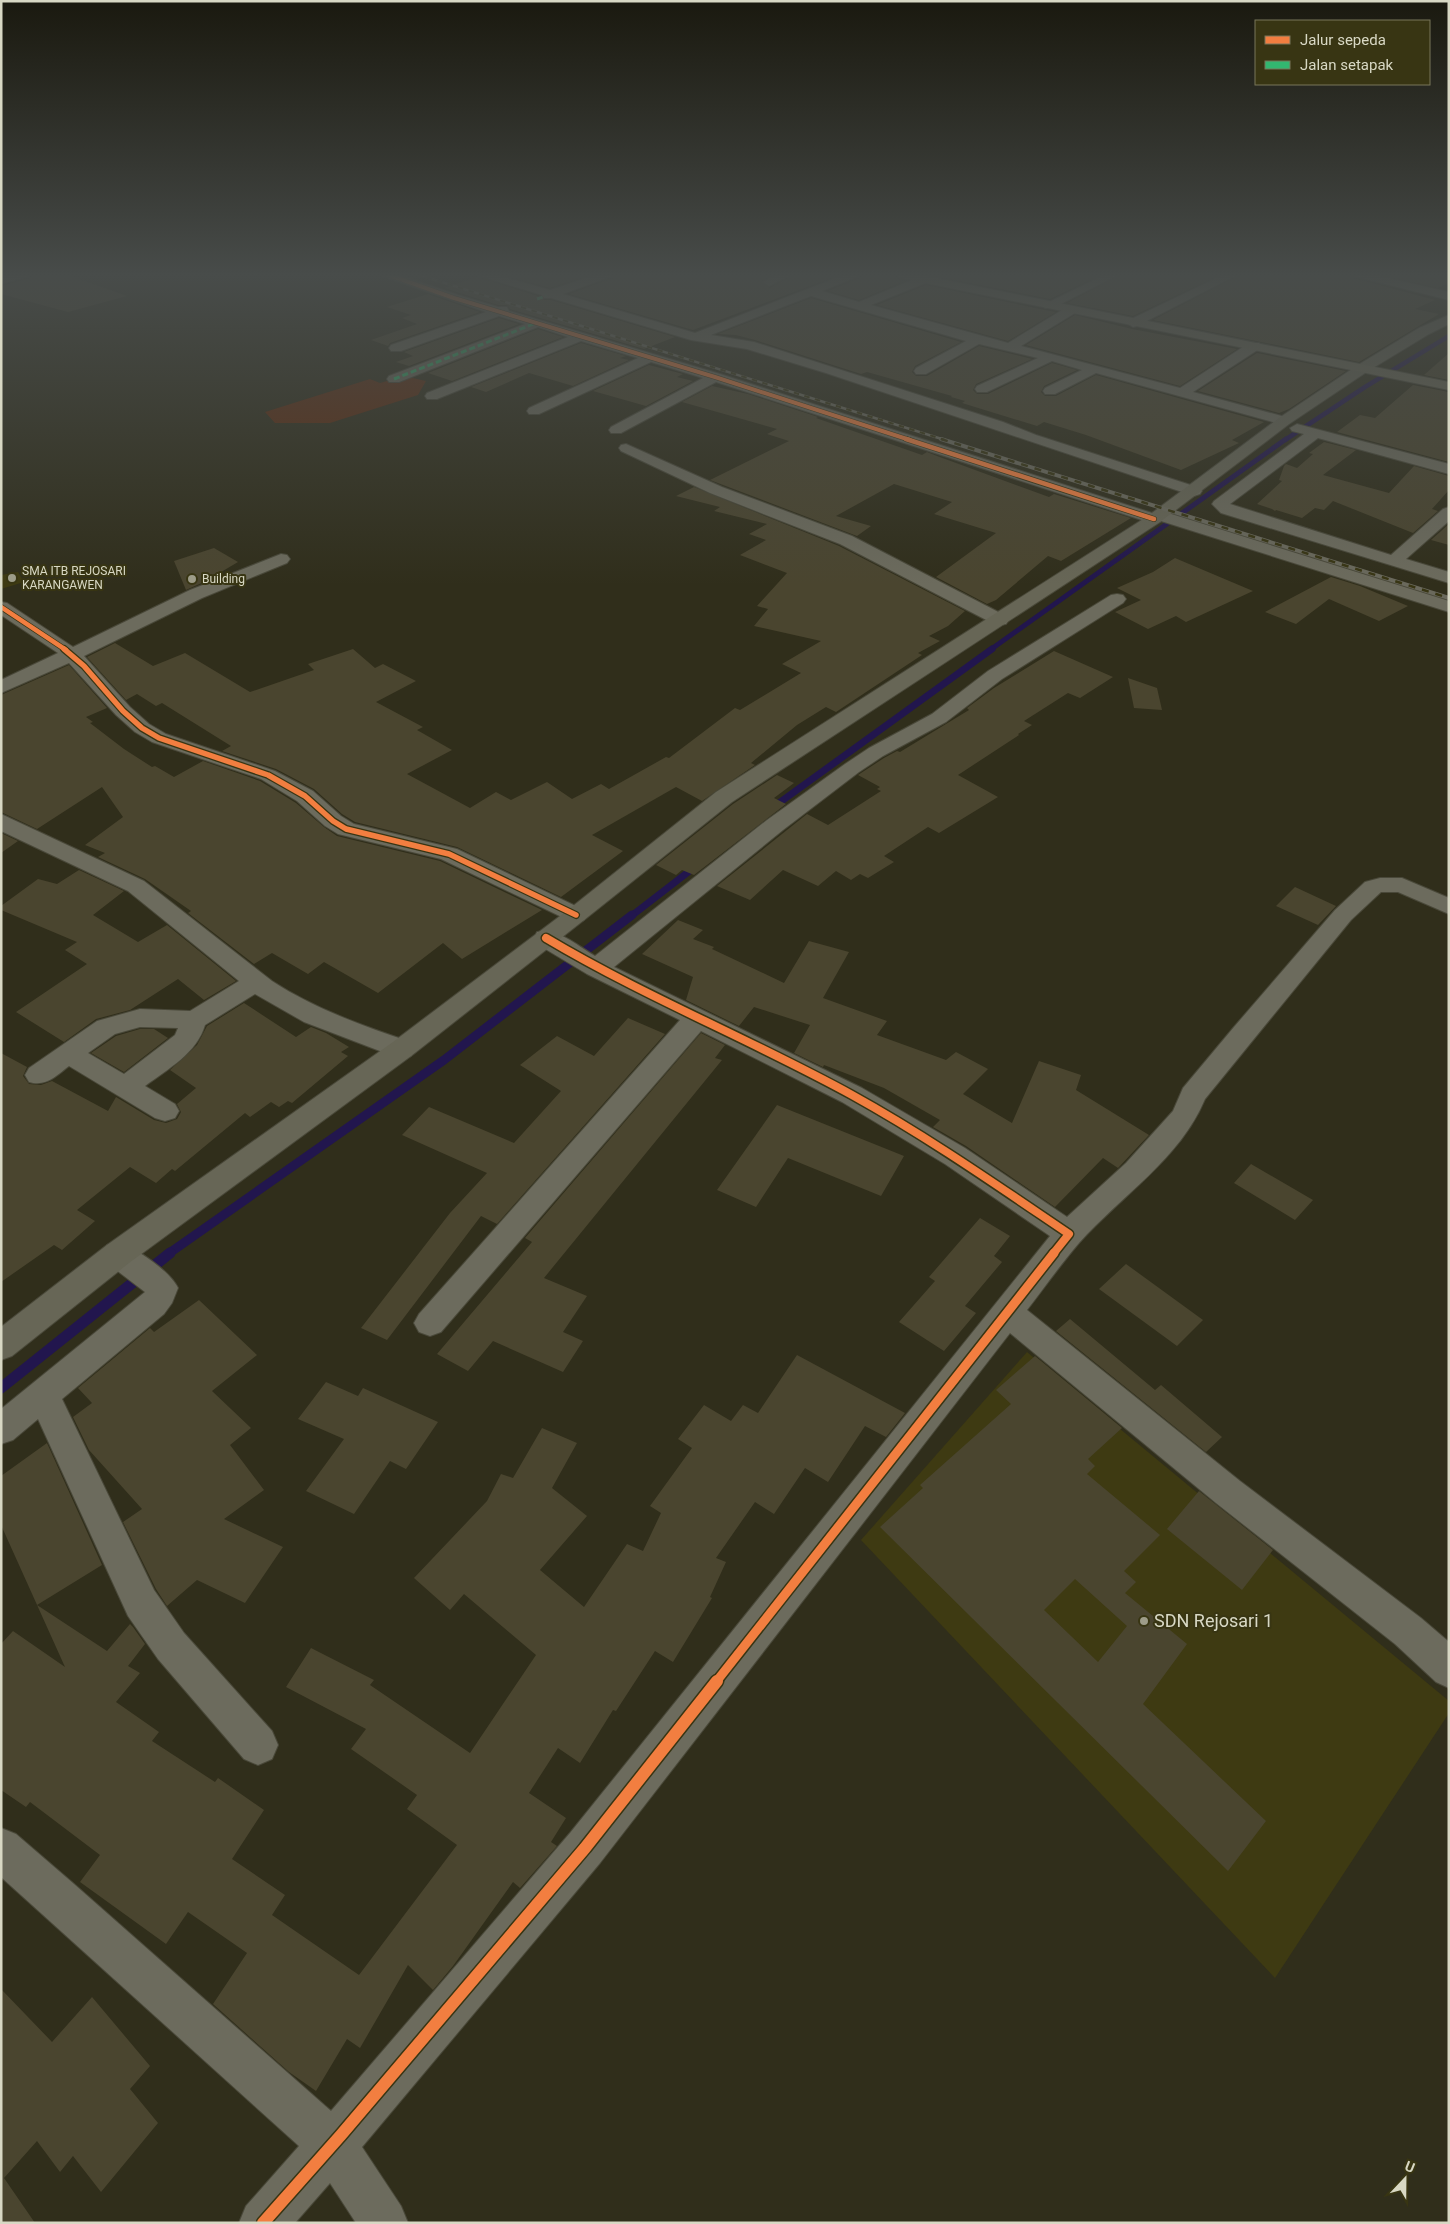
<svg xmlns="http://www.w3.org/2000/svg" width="1450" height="2224" viewBox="0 0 1450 2224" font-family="Roboto,sans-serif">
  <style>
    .built { fill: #3e3a12 }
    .green { fill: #5d2b0f }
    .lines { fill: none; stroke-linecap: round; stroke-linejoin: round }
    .stream-far4 { stroke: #22164e; stroke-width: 4.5 }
    .stream-far3 { stroke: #22164e; stroke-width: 5 }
    .stream-far2 { stroke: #22164e; stroke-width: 7 }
    .stream-far1 { stroke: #22164e; stroke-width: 9 }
    .stream { stroke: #22164e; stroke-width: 11 }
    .building { fill: #4a452f; fill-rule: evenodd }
    .minor-casing { stroke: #494839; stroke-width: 2 }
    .secondary-casing { stroke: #494839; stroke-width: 2 }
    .primary-casing { stroke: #494839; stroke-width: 2 }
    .minor { fill: #6c6b5d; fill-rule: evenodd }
    .secondary { fill: #676656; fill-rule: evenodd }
    .primary { fill: #6c6a58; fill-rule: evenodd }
    .rail-far1-casing { stroke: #6a695c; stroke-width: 2.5 }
    .rail-casing { stroke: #6a695c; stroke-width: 4 }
    .rail-far1 { stroke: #383513; stroke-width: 2; stroke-dasharray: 5.5; stroke-linecap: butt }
    .rail { stroke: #383513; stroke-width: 2.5; stroke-dasharray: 7; stroke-linecap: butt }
    .quiet { stroke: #33b770; stroke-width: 3; stroke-dasharray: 6 3; stroke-linecap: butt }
    .cycleway-far5-casing { stroke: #383513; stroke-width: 5 }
    .cycleway-far4-casing { stroke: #383513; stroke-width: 6 }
    .cycleway-far3-casing { stroke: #383513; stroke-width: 8 }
    .cycleway-far2-casing { stroke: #383513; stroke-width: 11 }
    .cycleway-far1-casing { stroke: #383513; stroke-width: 12 }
    .cycleway-casing { stroke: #383513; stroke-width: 15 }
    .cycleway-far5 { stroke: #f27e40; stroke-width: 4 }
    .cycleway-far4 { stroke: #f27e40; stroke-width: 4.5 }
    .cycleway-far3 { stroke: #f27e40; stroke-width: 5.5 }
    .cycleway-far2 { stroke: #f27e40; stroke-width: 8 }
    .cycleway-far1 { stroke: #f27e40; stroke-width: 9 }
    .cycleway { stroke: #f27e40; stroke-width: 12 }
    .poi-dot { fill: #9d9c89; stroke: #383513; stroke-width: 2 }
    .labels { text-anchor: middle; stroke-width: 4; stroke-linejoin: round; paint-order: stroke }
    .far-poi-label { font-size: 12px; fill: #d8d8c4; stroke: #383513; text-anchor: start }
    .near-poi-label { font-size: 18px; fill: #d8d8c4; stroke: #383513; text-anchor: start }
  </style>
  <rect width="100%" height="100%" fill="#302e1b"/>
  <g class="built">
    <path d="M18 572 24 582 1 589V575Z"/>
    <path d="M1027 1352 1449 1701V1713L1275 1978 861 1540Z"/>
  </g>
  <path class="green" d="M404 376 426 381 418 395 330 423H275L265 412 370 379 380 383Z"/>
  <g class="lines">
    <path class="stream-far4" d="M1285 440 1365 387 1449 336"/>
    <path class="stream-far3" d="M990 650 1286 439"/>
    <g class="stream-far2">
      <path d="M772 808 992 649"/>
      <path d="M630 917 696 866"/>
    </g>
    <path class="stream-far1" d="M168 1254 444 1060 632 915"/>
    <path class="stream" d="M1 1388 170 1253"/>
  </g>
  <g class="building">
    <path d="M33 274H65L127 296 68 312 1 294V286L30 278Z"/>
    <path d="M499 274H593L550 288Z"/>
    <path d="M616 274H775L761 281 770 288 795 274H842L693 330 569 294 613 278Z"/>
    <path d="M863 274H893L900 280 905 281 859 300 828 291 860 278Z"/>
    <path d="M925 274H1103L1050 299Z"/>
    <path d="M1122 274H1222L1133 316 1067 303Z"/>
    <path d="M1241 274H1349L1353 278 1435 300 1415 309 1439 314 1359 362 1153 320Z"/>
    <path d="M1376 274H1449V283L1438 288Z"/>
    <path d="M477 277 541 297 544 300H551L675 337 644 349 510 309 507 305H498L444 288Z"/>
    <path d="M926 285 1045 310 1056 312 1008 341 877 305Z"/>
    <path d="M428 294 480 312 390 343 388 346 371 340 417 324 402 318 411 315 387 307Z"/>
    <path d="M811 298 961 342 915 366 912 372 916 376H927L979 346 1032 359 976 384 973 390 977 394H988L1052 363 1077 370 1044 386 1041 392 1045 396H1056L1096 375 1264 422 1232 440 1239 443 1181 470 1086 435 1044 422 1037 426 962 403 965 401 951 397 952 396 867 372 861 374 755 340 736 335 718 334Z"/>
    <path d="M1075 315 1132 329 1237 349 1180 386 1026 345Z"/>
    <path d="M499 318 519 324 409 366 396 362 413 356 404 352Z"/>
    <path d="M538 329 563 337 452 381 428 373Z"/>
    <path d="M581 343 626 356 620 358 629 360 573 386 529 373 486 392 471 387Z"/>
    <path d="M1257 353 1346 371 1289 409 1279 413 1198 391Z"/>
    <path d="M1449 353V380L1424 375Z"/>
    <path d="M649 365 683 374 677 377 693 381 646 406 593 391Z"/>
    <path d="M1413 385 1449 392V462L1337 432 1360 415 1375 418Z"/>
    <path d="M712 386 748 394 818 417 816 418 922 455 927 452 937 456 1049 497 1054 494 1131 518 1061 561 1048 556 996 600 987 604 936 577 996 533 934 514 952 502 894 484 836 516 871 526 857 536 710 480 789 441 767 434 777 429 682 402Z"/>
    <path d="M1324 442 1356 450 1323 475 1389 493 1414 466 1449 476V490L1432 509 1438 511 1413 533 1333 501 1324 510 1315 508 1302 518 1276 510 1275 511 1272 509 1257 504 1282 481 1279 480 1284 466 1286 464 1297 468 1313 454 1309 453Z"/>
    <path d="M694 487 839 546 965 611 948 626 929 636 940 641 918 653 922 655 836 712 826 707 797 725 751 763 755 765 702 801 676 787 592 835 623 851 561 897 457 847 355 822 342 814 314 789 276 769 222 751 231 746 162 703 156 706 137 694 126 700 87 657 115 643 153 666 185 653 250 692 314 670 308 664 353 649 375 668 383 664 416 681 376 702 423 727 417 730 452 750 407 774 470 808 496 792 511 800 547 782 572 799 601 784 609 789 666 757 669 758 735 708 740 710 801 673 782 664 821 641 754 626 768 609 757 606 787 573 740 555 766 540 749 534 767 524 714 511 720 507 676 496Z"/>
    <path d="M1449 524V545L1431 540Z"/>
    <path d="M214 548 238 562 206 581 186 590 174 561Z"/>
    <path d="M1175 558 1182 561 1253 591 1186 622 1176 616 1148 629 1115 612 1141 600 1117 588 1153 572Z"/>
    <path d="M1331 577 1360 586 1408 606 1379 621 1329 599 1296 624 1265 612Z"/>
    <path d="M1054 651 1113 677 1080 698 1068 693 1024 721 1032 725 1018 734 1019 735 958 775 998 797 939 833 928 827 884 856 894 862 868 878 860 874 851 880 836 871 818 886 783 870 750 900 717 886 807 814 828 825 881 791 877 789 880 787 858 775 884 758 897 751 900 752 969 710 967 708 994 688Z"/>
    <path d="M69 665 107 708 86 717 93 722 90 723 124 749 152 767 155 766 174 777 203 761 260 781 296 803 324 827 337 836 440 861 542 910 462 959 443 943 378 993 324 962 308 974 272 953 254 964 188 913 191 911 145 879 98 857 105 853 85 845 123 817 102 787 37 829 1 812V695Z"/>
    <path d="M1128 678 1157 688 1162 710 1134 708Z"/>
    <path d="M777 775 794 783 774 798 786 804 694 875 682 870 676 875 656 865 733 804Z"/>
    <path d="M1 833 18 841 1 853Z"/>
    <path d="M79 870 124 891 93 915 138 942 167 925 236 981 204 1000 178 979 130 1010 96 1019 64 1042 16 1012 87 964 65 950 77 942 1 910V906L38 879 57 884Z"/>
    <path d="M1295 887 1336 906 1318 925 1276 906Z"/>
    <path d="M678 920 703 930 693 939 714 947 712 949 784 983 809 941 849 952 823 998 887 1021 877 1035 946 1060 956 1052 988 1069 963 1094 1012 1123 1039 1061 1081 1075 1076 1090 1149 1135 1118 1168 1103 1158 1055 1207 966 1146 933 1127 940 1120 884 1088 824 1065 823 1067 794 1053 810 1025 754 1007 739 1026 686 1000 693 977 642 954Z"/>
    <path d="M244 1003 296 1037 311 1027 326 1033 349 1047 341 1052 348 1056 292 1103 288 1101 279 1107 271 1102 250 1117 245 1113 175 1171 172 1169 156 1183 130 1167 77 1210 95 1221 62 1250 54 1245 1 1282V1053L27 1067 23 1076 29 1084 41 1085 52 1081 108 1111 116 1097 154 1120 166 1123 177 1119 181 1112 177 1104 196 1088 170 1070 197 1045 207 1026Z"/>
    <path d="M628 1018 665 1034 497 1224 481 1216 387 1340 361 1328 450 1213 487 1173 402 1135 429 1107 514 1143 561 1091 520 1065 557 1036 594 1056Z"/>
    <path d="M140 1029H154L168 1038 124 1072 91 1053 116 1036Z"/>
    <path d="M701 1033 725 1045 715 1058 722 1060 544 1278 587 1296 563 1332 583 1341 563 1372 493 1341 468 1371 437 1354 532 1242 525 1238Z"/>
    <path d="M777 1105 904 1156 881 1196 788 1158 756 1207 717 1190Z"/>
    <path d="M1251 1164 1313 1200 1295 1220 1234 1183Z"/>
    <path d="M980 1218 1010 1236 994 1256 1002 1262 965 1306 976 1313 944 1351 899 1322 935 1281 929 1277Z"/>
    <path d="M1126 1264 1203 1320 1177 1346 1099 1289Z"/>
    <path d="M199 1300 257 1355 212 1391 251 1428 230 1445 264 1490 224 1519 283 1547 245 1603 197 1580 167 1606 156 1589 123 1522 142 1509 89 1450 73 1417 92 1403 78 1388 150 1328 154 1332Z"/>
    <path d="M1070 1319 1155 1390 1161 1385 1222 1437 1206 1452 1056 1331Z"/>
    <path d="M797 1355 905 1413 886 1437 865 1426 828 1482 805 1468 774 1514 755 1502 716 1558 726 1562 710 1597 712 1598 673 1662 655 1651 616 1711 613 1710 580 1763 558 1748 529 1793 566 1818 551 1842 557 1846 520 1888 513 1882 453 1966 433 1990 408 1965 360 2048 347 2039 316 2091 289 2072 213 2004 247 1953 188 1912 166 1944 80 1882 100 1855 30 1802 26 1807 1 1790V1644L13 1631 65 1667 1 1525V1476L47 1443 102 1565 37 1605 107 1651 130 1624 133 1627 145 1644 128 1666 140 1673 116 1702 159 1732 152 1741 215 1782 218 1778 264 1810 232 1859 285 1895 272 1915 359 1975 457 1845 407 1809 417 1795 351 1749 366 1729 286 1687 311 1648 374 1680 370 1685 470 1753 536 1655 464 1594 450 1610 414 1578 487 1501 501 1474 513 1478 542 1428 577 1443 552 1488 587 1516 540 1570 584 1607 627 1544 643 1551 661 1513 650 1506 692 1448 678 1439 704 1405 731 1421 743 1405 758 1413Z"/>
    <path d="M1035 1356 1122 1428 1088 1459 1095 1466 1087 1474 1160 1535 1124 1571 1136 1582 1125 1593 1187 1644 1143 1704 1266 1821 1228 1871 880 1527 923 1488 920 1485 1011 1404 996 1390ZM1075 1579 1127 1626 1098 1662 1044 1610Z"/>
    <path d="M326 1382 358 1396 363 1388 438 1422 406 1469 390 1461 354 1514 306 1491 344 1439 298 1419Z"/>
    <path d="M1199 1491 1273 1550 1242 1590 1167 1529Z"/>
    <path d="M1 1989 52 2042 92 1997 150 2066 130 2089 158 2123 101 2192 73 2156 60 2172 37 2141 4 2178 35 2223H1Z"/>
  </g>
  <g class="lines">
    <defs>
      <g id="minor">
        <path d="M14 274H31L29 276 1 284V277Z"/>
        <path d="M380 274H396L458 295 498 307H507L509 311 720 374 1152 513 1159 510 1165 512 1449 601V612L1161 521 1154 524 1148 522 716 382 621 433H611L609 430 611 427 703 378 651 362 539 414H529L527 411 529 408 638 358 581 341 437 399H427L425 396 427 393 568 337 538 327 399 382H389L387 379 389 376 525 324 499 316 401 351H391L389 348 391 345 486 312 382 276Z"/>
        <path d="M477 274H494L550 290 598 274H614L612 276 563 294 695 333 846 274H861L859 276 822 291 859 302 924 275 930 279 928 282 871 305 1008 343 1067 307H1075L1077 310 1075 313 1021 346 1180 388 1249 343H1259L1261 346 1259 349 1193 392 1289 418 1291 421 1284 425 1096 373 1055 394H1045L1043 391 1045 388 1082 370 1052 361 987 392H977L975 389 977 386 1038 358 979 344 926 374H916L914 371 916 368 966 341 811 296 711 335 754 342 1003 422 1036 435 1200 488 1202 491 1200 494 1194 496 826 373 747 349 691 340 551 298H544L542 295 479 276Z"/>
        <path d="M778 274H793L769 286 763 282Z"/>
        <path d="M1106 274H1120L1053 308H1045L1043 305Z"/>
        <path d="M1225 274H1239L1137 326 1133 327 1127 323 1129 320Z"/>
        <path d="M1351 274H1370L1449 292V300L1353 276Z"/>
        <path d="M1297 424 1449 464V474L1318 438 1230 504 1391 555 1443 509 1449 507V521L1406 559 1449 572V583L1221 513 1212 504 1214 501 1304 434 1292 431 1290 428Z"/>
        <path d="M626 444 722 487 852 536 1006 616 1009 620 1006 624 1000 625 994 624 840 544 710 493 621 451 619 448 621 445Z"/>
        <path d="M281 554 287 555 290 559 287 563 202 598 84 656 130 707 149 724 166 734 275 771 313 791 341 816 354 824 457 849 584 910 588 915 584 920 576 923 568 920 441 859 338 834 325 826 297 801 261 779 152 742 135 732 116 715 69 663 1 693V680L58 653 1 615V602L7 603 73 647 190 590Z"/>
        <path d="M1117 594 1123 595 1126 599 1123 603 1002 679 946 722 883 756 859 772 783 830 614 967 862 1088 965 1148 1067 1217 1126 1163 1173 1111 1183 1088 1234 1027 1335 910 1365 882 1380 878H1402L1449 898V914L1398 892H1381L1351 920 1205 1099C1180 1159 1121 1196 1079 1243 1061 1264 1044 1288 1027 1310L1240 1481 1421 1618 1449 1642V1688L1436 1682 1395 1644 1216 1503 1010 1333 600 1863 362 2147 401 2206 408 2223H356L330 2183 295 2223H239L246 2206 299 2146 1 1877V1828L16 1834 74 1884 331 2111 570 1833 1050 1236 945 1164 842 1102 701 1031 441 1332 430 1336 419 1332 414 1323 419 1314 680 1020 587 974 537 944 534 938 537 932C557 927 578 946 595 956L767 820 845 764 869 748 932 714 988 671 1111 595Z"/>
        <path d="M1 814 144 881 272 981C315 1009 363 1026 411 1042L415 1049 411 1056 402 1058 393 1056 304 1022 255 994 205 1025C197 1053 168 1069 145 1086L175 1104 179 1111 175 1118 165 1121 155 1118 69 1066C56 1076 46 1087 29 1082L25 1075 29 1068 97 1021 140 1009 190 1011 239 981 128 891 1 831ZM140 1027 178 1028 175 1035 124 1074 88 1053 115 1034Z"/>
        <path d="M118 1242C136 1248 170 1271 178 1288L172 1303 164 1314 62 1399 154 1590 184 1633 272 1731 278 1745 272 1759 258 1765 244 1759 158 1659 128 1616 38 1419 13 1440 1 1444V1409L145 1292 107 1263 103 1254 107 1245Z"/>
      </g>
      <path id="secondary" d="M1449 315V324L1429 334 1368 371 1289 424 1160 522 732 802 584 920 411 1056 129 1263 12 1356 1 1360V1327L107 1245 393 1042 568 910 716 792 1148 516 1279 418 1358 365 1419 328Z"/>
      <path id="primary" d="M895 274H916L1449 382V390L901 278Z"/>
    </defs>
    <use href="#minor" class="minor-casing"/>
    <use href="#secondary" class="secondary-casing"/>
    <use href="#primary" class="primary-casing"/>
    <use href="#minor" class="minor"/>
    <use href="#secondary" class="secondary"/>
    <use href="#primary" class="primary"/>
    <defs>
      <path id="rail-far1" d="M416 274 945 440"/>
      <path id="rail" d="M941 439 1449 598"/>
    </defs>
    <use href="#rail-far1" class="rail-far1-casing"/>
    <use href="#rail" class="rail-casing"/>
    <use href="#rail-far1" class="rail-far1"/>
    <use href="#rail" class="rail"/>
    <g class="quiet">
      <path d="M537 299 546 296"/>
      <path d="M394 379 536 323"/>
    </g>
    <defs>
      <path id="cycleway-far5" d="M386 274 454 298 715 377 910 440"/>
      <g id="cycleway-far4">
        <path d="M906 439 1154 519"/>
        <path d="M1 607 66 650"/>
      </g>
      <path id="cycleway-far3" d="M64 649 84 666 123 711 142 728 159 738 268 775 305 796 333 821 346 829 449 854 576 915"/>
      <path id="cycleway-far2" d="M546 938C645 997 752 1040 852 1095 928 1137 998 1186 1069 1234L1053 1254"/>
      <path id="cycleway-far1" d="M716 1682 1054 1253"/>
      <path id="cycleway" d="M263 2223 341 2135 585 1848 717 1681"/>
    </defs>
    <use href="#cycleway-far5" class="cycleway-far5-casing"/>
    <use href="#cycleway-far4" class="cycleway-far4-casing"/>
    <use href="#cycleway-far3" class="cycleway-far3-casing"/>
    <use href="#cycleway-far2" class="cycleway-far2-casing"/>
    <use href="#cycleway-far1" class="cycleway-far1-casing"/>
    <use href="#cycleway" class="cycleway-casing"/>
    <use href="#cycleway-far5" class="cycleway-far5"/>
    <use href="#cycleway-far4" class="cycleway-far4"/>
    <use href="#cycleway-far3" class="cycleway-far3"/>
    <use href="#cycleway-far2" class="cycleway-far2"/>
    <use href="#cycleway-far1" class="cycleway-far1"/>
    <use href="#cycleway" class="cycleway"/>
  </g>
  <linearGradient id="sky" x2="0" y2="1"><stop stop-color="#1a190f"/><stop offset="0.47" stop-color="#484c4a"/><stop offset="1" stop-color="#484c4a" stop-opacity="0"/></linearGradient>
  <rect width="1450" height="585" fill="url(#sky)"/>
  <g class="poi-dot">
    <circle cx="12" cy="578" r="5"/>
    <circle cx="192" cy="579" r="5"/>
    <circle cx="1144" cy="1621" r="5"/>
  </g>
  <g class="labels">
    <g class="far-poi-label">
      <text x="22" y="575">SMA ITB REJOSARI<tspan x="22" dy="14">KARANGAWEN</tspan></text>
      <text x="202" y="583">Building</text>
    </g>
    <g class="near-poi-label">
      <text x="1154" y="1627">SDN Rejosari 1</text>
    </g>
  </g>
  <rect width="1450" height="2224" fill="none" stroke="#d8d8c4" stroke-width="5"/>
  <rect x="1255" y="20" width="175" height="65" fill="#383513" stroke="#78765a"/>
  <rect x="1265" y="36" width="25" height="8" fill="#f27e40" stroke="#78765a"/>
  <text x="1300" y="45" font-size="15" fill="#d8d8c4">Jalur sepeda</text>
  <rect x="1265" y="61" width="25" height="8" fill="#33b770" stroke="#78765a"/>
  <text x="1300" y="70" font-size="15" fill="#d8d8c4">Jalan setapak</text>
  <g transform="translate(1405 2179) rotate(22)" stroke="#383513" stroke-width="4" paint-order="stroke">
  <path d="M0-4L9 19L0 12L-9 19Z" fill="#d8d8c4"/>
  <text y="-8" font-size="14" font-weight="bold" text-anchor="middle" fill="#d8d8c4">U</text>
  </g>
</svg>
